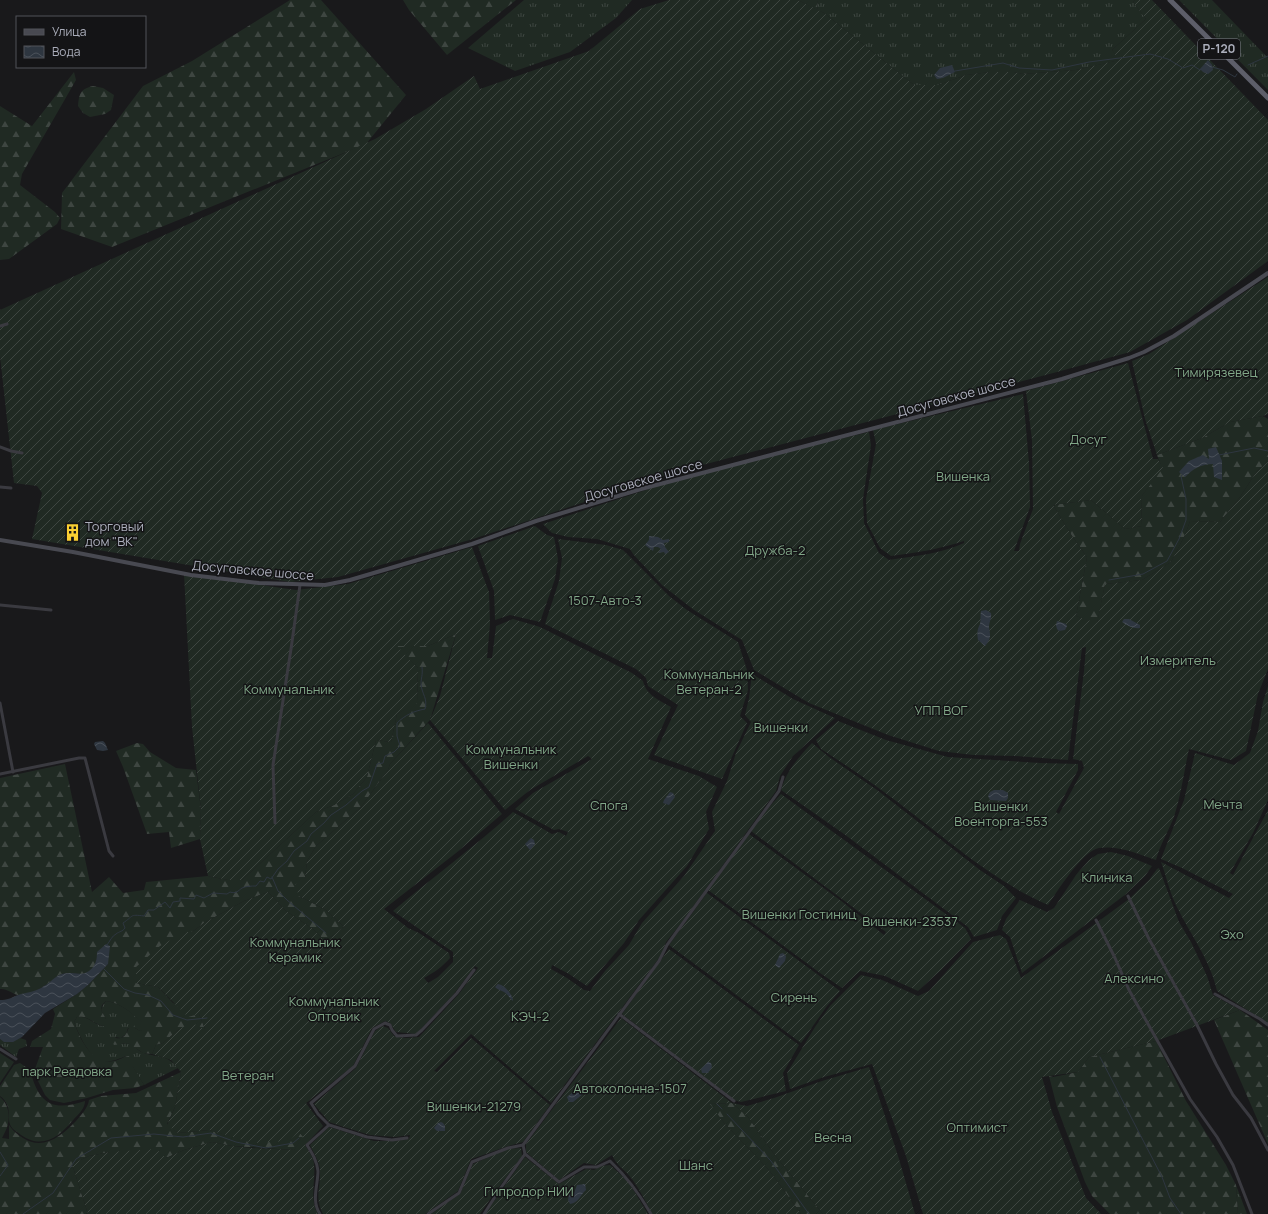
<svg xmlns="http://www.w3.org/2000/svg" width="1268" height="1214" viewBox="0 0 1268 1214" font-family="Manrope,sans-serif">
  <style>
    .grass { fill: url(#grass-tufts) }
    .forest { fill: url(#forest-firs) }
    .garden { fill: url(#garden-furrows) }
    .water { fill: url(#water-waves) }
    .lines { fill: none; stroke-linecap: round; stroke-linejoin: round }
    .stream { stroke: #2e3640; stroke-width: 1 }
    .minor { stroke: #3a3a40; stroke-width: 3 }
    .secondary { stroke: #484951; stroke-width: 4 }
    .trunk { stroke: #5d5e69; stroke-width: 5 }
    .labels { text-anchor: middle; stroke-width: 3; stroke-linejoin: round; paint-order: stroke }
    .shield { fill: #141416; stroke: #7e808a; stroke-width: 1 }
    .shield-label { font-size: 12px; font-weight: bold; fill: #abaebb }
    .park-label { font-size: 13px; fill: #81a788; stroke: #141416 }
    .street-label { font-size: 13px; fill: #abaebb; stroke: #141416 }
    .poi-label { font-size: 13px; fill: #abaebb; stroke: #141416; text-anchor: start }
  </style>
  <defs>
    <pattern id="grass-tufts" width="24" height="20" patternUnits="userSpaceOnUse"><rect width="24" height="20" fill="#202a23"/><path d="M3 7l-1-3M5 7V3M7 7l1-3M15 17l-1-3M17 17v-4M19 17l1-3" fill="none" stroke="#3e4641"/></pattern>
    <pattern id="forest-firs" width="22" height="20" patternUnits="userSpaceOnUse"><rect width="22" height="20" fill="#202a23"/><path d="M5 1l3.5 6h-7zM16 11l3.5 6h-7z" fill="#3e4641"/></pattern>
    <pattern id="garden-furrows" width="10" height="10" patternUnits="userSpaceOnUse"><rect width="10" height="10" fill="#202a23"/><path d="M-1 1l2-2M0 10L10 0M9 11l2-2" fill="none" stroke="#3e4641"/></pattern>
    <pattern id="water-waves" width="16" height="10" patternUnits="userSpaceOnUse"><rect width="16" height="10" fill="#2e3640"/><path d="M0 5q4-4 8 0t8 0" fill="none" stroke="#4a515a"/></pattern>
  </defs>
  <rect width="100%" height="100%" fill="#19191b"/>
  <g class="grass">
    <path d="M524 0H632L616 18 570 52 515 71 468 48Z"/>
    <path d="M818 0H1135L1133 2 1146 19 1112 50 1120 60 1076 70 1023 74 1014 72H990L966 75 938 85H914L824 13 817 10Z"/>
    <path d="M1179 0H1212L1268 58V90Z"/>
    <path d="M106 1001C124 1004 130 1013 144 1023V1030L140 1031 135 1028H128L126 1034 121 1038 115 1037 122 1044 128 1043C134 1045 139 1052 144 1053 159 1058 166 1054 178 1068L144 1085 126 1056C118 1059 110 1063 101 1061 89 1057 78 1033 74 1022L77 1017C90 1015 94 1027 106 1026V1019L101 1010 103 1005Z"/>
    <path d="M20 1038 26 1040 27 1046 19 1049 16 1057 0 1045V1039C7 1044 13 1041 20 1038Z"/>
    <path d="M1236 1185 1247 1214H1238Z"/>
  </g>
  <g class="forest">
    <path d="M290 0H321L406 95 366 144 112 247 61 229 62 193 143 86 192 61Z"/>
    <path d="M403 0H516L447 55 409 10Z"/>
    <path d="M798 0H818L817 10Z"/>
    <path d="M74 72 76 80 22 174 20 185 55 212 60 218 57 224 9 259 0 260V106L32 126Z"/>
    <path d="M93 86 103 88 114 95 111 110 105 114 90 117 83 113 78 106C79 94 80 89 93 86Z"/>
    <path d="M1263 416 1268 419V461L1257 471 1240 497 1220 522 1190 521 1185 535 1171 562 1142 580 1105 584 1097 624 1076 616 1087 557 1072 536 1053 505 1091 500 1125 529 1142 526 1141 497 1162 468 1157 455 1202 438 1230 422Z"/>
    <path d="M456 634 430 720 390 764 388 770 361 807 316 846 307 861 305 878 299 896 326 910 344 927 325 941 313 929 286 911 268 892 244 901 204 923 192 932H185L136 983 158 987 173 1003 199 1014 205 1029H179L163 1043 156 1045 152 1054 143 1053 128 1043 114 1045 111 1040C115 1037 117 1039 121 1038 127 1036 128 1029 130 1024H134L135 1028 140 1031 144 1029 143 1023C130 1013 124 1004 106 1001L102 1005 101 1010 106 1019 107 1026C94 1027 91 1015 77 1017L74 1022C80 1039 92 1065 114 1061 120 1060 124 1056 129 1056L134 1059 132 1065 144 1085 135 1088 113 1090 87 1098 64 1103 50 1100 45 1095 37 1079 35 1069 43 1047H30L32 1041 51 1029 55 1014 53 1009 77 994 88 985 108 964 97 952C98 962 93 974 81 974 74 974 68 972 62 974 58 975 55 978 52 981 42 988 33 993 21 995 14 996 8 988 0 989V778L65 764 92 892 109 877 123 893 144 890 146 882 208 876 228 880H242L316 812 334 805 353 794 367 777 376 740 391 742 397 714 417 702 418 668 396 646H428Z"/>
    <path d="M137 743 143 744 150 752 176 768 196 770 201 810 200 839 171 848 169 832 147 834 123 767 116 751Z"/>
    <path d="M1240 1010 1268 1030V1144L1214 1020Z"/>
    <path d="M1156 1041 1186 1101 1226 1165 1236 1185 1238 1214H1110L1092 1196 1085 1182 1057 1107 1049 1076 1053 1077 1078 1072 1089 1057Z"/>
    <path d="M0 1053 14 1062 0 1083Z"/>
    <path d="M20 1063 30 1070C39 1104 52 1112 85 1101 85 1108 79 1114 74 1119 59 1137 43 1150 21 1135 19 1133 15 1131 13 1129 4 1119 15 1107 0 1096V1086L14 1065Z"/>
    <path d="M181 1072 175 1107 167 1124 178 1133 209 1130 231 1136 299 1132 304 1137 294 1150 232 1146 212 1142 184 1150 166 1158 110 1152 89 1156 72 1164 88 1214H0V1097C10 1105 11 1121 5 1132 4 1134 3 1136 2 1138L9 1139V1125C13 1131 17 1134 23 1138 43 1151 62 1136 76 1121 81 1115 88 1108 89 1100L101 1096 136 1093Z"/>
    <path d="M732 1103 748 1117 774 1154 823 1214H801L769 1170 725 1124 709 1104Z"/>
  </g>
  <g class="garden">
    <path d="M669 0H798L824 13 914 85H938L966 75 990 72H1014L1023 74 1076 70 1119 60 1112 50 1146 19 1133 2 1135 0H1152L1268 120V261L1187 320 1130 352 1057 372 672 473 473 539 338 577 290 582 32 539 42 493 37 486 14 483 0 356V310L375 139 426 109 474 76 480 89 589 51 640 9Z"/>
    <path d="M1268 277V414L1263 416 1230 422 1202 438 1157 455 1145 419 1132 361 1149 354Z"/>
    <path d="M1128 363 1153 459H1158L1163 468 1141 497 1142 526 1125 529 1091 500 1053 505 1072 536 1087 557 1076 616 1097 623 1105 584 1142 580 1171 562 1185 535 1190 521 1220 522 1240 497 1257 471 1268 461V669L1258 694 1246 751 1231 760 1189 749C1184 772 1181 795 1174 817 1168 832 1160 845 1156 860 1138 854 1118 845 1099 848 1082 851 1057 892 1048 905 995 882 950 842 904 807 877 786 849 767 821 749L816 740 838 721 886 740 948 757 1040 763 1078 764V770L1056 812 1059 814 1084 768 1082 761 1073 759 1084 671 1086 647 1082 648 1068 760 1015 756 973 755 939 751 888 735 809 703 754 670 742 640 694 610 662 585 633 554 630 549 597 539 568 537 552 533 543 524 664 484 719 468 869 432 871 445 863 499 864 523 879 553 889 560C914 556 940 554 964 543V541C940 549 915 553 891 556L880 548 867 523 866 499 876 444 873 430 1023 394 1029 463 1030 507 1014 551H1019L1020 544 1033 509 1032 440 1026 391Z"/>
    <path d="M535 526 547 535 554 537 558 559 555 579 540 622 510 615 495 620 494 591 478 546Z"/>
    <path d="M558 539 606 545 623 550 669 596 687 610 738 642 747 670 748 690 740 716 747 723 722 779 654 755 678 705 648 686 646 678 636 669 545 624 559 581 562 558Z"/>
    <path d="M472 547 489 592 490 624 487 658H492L496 626 513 619 540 627 632 673 643 681C646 695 659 700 671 707L648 759 699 776 717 787 706 812 709 829 687 866 639 920 624 943 587 986 569 974 552 965 551 969 567 978 584 990 590 991 605 971 629 945 642 923 684 876 715 831 712 812 727 781 736 753 751 722 745 715 749 698 752 674 793 699 835 718 793 756 780 776 776 791 682 922 666 942 662 954 551 1103 471 1034 434 1071 437 1072 471 1038 550 1105 523 1142C505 1146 489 1154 471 1159L458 1191 425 1214H323C314 1198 321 1187 320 1171 320 1162 314 1154 310 1145L329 1127 374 1141H393L409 1139 410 1135 395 1137 370 1135 347 1128 329 1122 314 1104 356 1068 375 1031 382 1026 388 1028 394 1036 406 1038 419 1037 459 994 478 968 475 966 453 995 416 1034 396 1032 390 1023 385 1021 372 1028 353 1066 306 1103 323 1126 305 1145C308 1150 314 1158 314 1164 316 1181 309 1199 318 1214H88L72 1164 89 1156 110 1152 156 1149 166 1158 184 1150 212 1142 232 1146 252 1148 294 1150 303 1137 299 1132 288 1141 253 1143 209 1130 178 1133 167 1125 175 1107 181 1072 171 1060 152 1054 156 1045 163 1043 179 1029 192 1023 205 1029 199 1014 188 1017 158 987 136 983V967L160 946 185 932H192L204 923 244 901 268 892 286 911 313 929 325 941 344 927 326 910 299 896 295 885 305 878 307 861 316 846 361 807 388 770 390 764 428 723 502 814 456 853 384 909 408 928 419 933 449 953 450 958C442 967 435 972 424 978L428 983 438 977 453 962V952L393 911C433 877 474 847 513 812L552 834 559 832 566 836 568 832 559 829 554 830 515 809 533 793 592 759 588 756 530 790 505 810 430 720 440 696 456 634 428 646H397L418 668 417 703 397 714 391 742 376 740 367 777 353 794 334 805 316 812 242 880H228L208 876 200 839 201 810 192 727 184 574 296 590 348 584Z"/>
    <path d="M1268 686V800L1253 833 1230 873 1233 875 1268 810V1023L1217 991C1210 959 1189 933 1175 903 1169 890 1166 875 1161 862L1229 898 1233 894 1182 868 1161 859 1184 800 1195 753 1234 765 1250 753 1258 731 1263 702Z"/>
    <path d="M812 743 829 757 877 790 980 870 1004 886 1016 898 1002 916 997 930 974 937 968 927 844 834 781 790C787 770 798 758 812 743Z"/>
    <path d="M781 794 965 928 971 939 941 970 918 991 885 976 860 971 842 988 820 973 708 890 749 834 840 900 884 935 886 932 751 831 770 806Z"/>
    <path d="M1111 852 1128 856 1152 866 1145 876 1126 894 1022 973 1010 937 1002 930 1006 919 1020 900 1047 912 1054 908 1076 875 1089 860 1098 854Z"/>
    <path d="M1159 868 1179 922 1191 942 1207 976 1213 995 1240 1010 1156 1041 1089 1057 1078 1072 1042 1077 1052 1112 1086 1198 1101 1214H923L906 1156 872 1064 824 1077 790 1089 787 1073 815 1027 830 1006 861 975 882 980 918 996 929 991 973 942 1000 935 1006 939 1021 978 1129 899 1149 880 1157 869Z"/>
    <path d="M707 893 840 991 827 1006 801 1043 669 945Z"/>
    <path d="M669 949 799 1045 783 1073 786 1091 741 1102 734 1100 622 1014Z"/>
    <path d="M621 1018 732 1103 747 1106 774 1098 822 1081 869 1067 899 1159 915 1214H823L774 1154 748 1117 732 1103 710 1104 725 1124 769 1170 801 1214H652C646 1202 640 1190 632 1179 625 1170 616 1165 612 1155L596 1165 584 1163 559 1180 526 1152V1144Z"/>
    <path d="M521 1148 522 1156 493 1195 480 1214H431L460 1194 473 1164 507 1149Z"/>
    <path d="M525 1157 559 1184 586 1169 594 1170 601 1166 610 1165 628 1181 648 1214H485Z"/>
  </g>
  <g class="water">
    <path d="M1208 60 1212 65 1213 70 1208 74 1203 72 1200 69Z"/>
    <path d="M952 65 955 72 943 78 937 79 934 75 940 68Z"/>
    <path d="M1216 447 1222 461V480L1214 477 1213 464C1201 464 1193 469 1185 477L1179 472 1189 461 1203 455 1209 459 1208 449Z"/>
    <path d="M649 536 658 537 663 540 669 539V542L664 543 665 547 669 552 665 554 664 552 658 553 661 549 658 547H654L653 551 645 545 649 540Z"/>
    <path d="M986 610 991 613C992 618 989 622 989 627 990 635 992 638 985 646L978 640C977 633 977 630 980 624 981 620 980 615 981 611Z"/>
    <path d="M1124 619H1129L1140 625V628C1134 629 1128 626 1122 622Z"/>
    <path d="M1057 621 1066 624 1067 626 1065 630 1059 631 1057 629 1056 625Z"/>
    <path d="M103 741 105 743 108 750 103 751 97 750 94 744 95 742Z"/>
    <path d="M994 790H1003L1008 793V798L1006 801 990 800 988 796 990 792Z"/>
    <path d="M670 792 673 793 675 797 669 805 663 803 664 800Z"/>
    <path d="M531 838 534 840 535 844 530 850 525 844Z"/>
    <path d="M106 944 110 946 108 964 88 985 77 994 45 1013 22 1037 13 1042H4L0 1039V1000C7 1000 11 998 18 995 27 992 36 992 44 986 50 983 56 975 62 974 72 971 81 977 89 971 96 966 97 959 97 952Z"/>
    <path d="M783 953 786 956 785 961 779 968 775 965 780 954Z"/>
    <path d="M498 984C505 985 513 995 513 1001 510 999 508 994 504 992 500 990 498 990 495 987Z"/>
    <path d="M708 1062 711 1063 712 1067 708 1073H702L701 1069Z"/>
    <path d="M574 1091H579L583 1094 573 1102H569L567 1097Z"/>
    <path d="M441 1122 443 1123 445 1126V1131H437L434 1128 438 1123Z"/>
    <path d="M585 1184 586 1190C580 1195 579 1203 570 1204L568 1200 569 1194 574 1193 577 1185Z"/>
  </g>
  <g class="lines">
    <g class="stream">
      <path d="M1248 65 1268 56"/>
      <path d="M1212 67 1223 70 1235 77 1237 74"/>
      <path d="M955 71 1003 63 1019 68 1052 70 1089 62 1150 54 1168 59 1183 68 1192 65 1200 70 1202 69"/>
      <path d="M1219 455 1254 448 1268 451"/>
      <path d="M1109 580 1143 574 1167 561 1179 539 1186 520V499L1181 476 1182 475"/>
      <path d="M272 877 278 891 287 900 326 933"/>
      <path d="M107 945C110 941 112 936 116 934 120 931 122 932 125 928L123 923C134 916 129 914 144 916L148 910H154L165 902 170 908 173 902 180 901V898L194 899 196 895 204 898 213 893 227 894 230 892C236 894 238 891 242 888 246 886 252 886 256 886L260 881 264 882 267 877 271 879 278 869 287 861 294 851 307 841 311 834 324 823 331 815 346 805 362 791 369 787 377 764 383 763 385 756 394 752 400 746 397 736V723C405 715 414 711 425 709 428 698 422 695 421 684 421 678 423 675 422 667"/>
      <path d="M104 969 124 989 135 993 148 995 161 1001 173 1015 187 1020 207 1018"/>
      <path d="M1100 1057 1162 1177 1170 1198 1181 1214"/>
      <path d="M717 1104 722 1109"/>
      <path d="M727 1114 771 1161 809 1214"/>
      <path d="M0 1152 8 1165 0 1176"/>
      <path d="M23 1214 53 1193 76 1159 111 1138 154 1134 183 1137 211 1133 236 1142 266 1148 293 1143 299 1138"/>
    </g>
    <g class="minor">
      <path d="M0 326 7 324"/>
      <path d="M0 447 11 451 22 453"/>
      <path d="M0 487 11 488"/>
      <path d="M0 605 51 610"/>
      <path d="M0 703 13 772"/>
      <path d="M0 774 79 758H85L109 851 113 856"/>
      <path d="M275 823 273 765 291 649 300 585"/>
      <path d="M1128 896 1149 939 1197 1025 1216 1064 1233 1095 1251 1118 1268 1150"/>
      <path d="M1096 920 1115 958 1129 990 1190 1099 1217 1137 1233 1165 1252 1214"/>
      <path d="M1215 994 1260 1019 1268 1025"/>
      <path d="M619 1014 734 1101"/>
      <path d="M0 1049 16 1059"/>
      <path d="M407 1138 392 1140 367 1137 329 1125 318 1114 311 1103 355 1066 374 1029 385 1023 390 1025 392 1030 397 1036 416 1035 422 1030 457 993 474 970"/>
      <path d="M320 1214C311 1201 318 1185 318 1171 317 1161 312 1153 307 1145L329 1125"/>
      <path d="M428 1214 459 1193 472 1162 508 1148 523 1145"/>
      <path d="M484 1214 500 1189 525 1154"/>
      <path d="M651 1214C639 1193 628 1178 610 1161L597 1167H584L559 1182 525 1154 523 1145 659 961 667 945 779 791 783 777"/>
    </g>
    <path class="secondary" d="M0 540 73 552 191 575 259 583 325 585 350 580 472 544 536 521 641 489 1062 379 1129 358 1144 352 1174 336 1268 273"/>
    <path class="trunk" d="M1170 0 1268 98"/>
  </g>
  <defs>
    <symbol id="building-bare" viewBox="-9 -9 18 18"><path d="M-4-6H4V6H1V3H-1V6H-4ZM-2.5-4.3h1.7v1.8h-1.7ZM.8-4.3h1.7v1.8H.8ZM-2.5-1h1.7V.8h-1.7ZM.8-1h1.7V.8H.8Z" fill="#facf32" stroke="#141416" stroke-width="2.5" paint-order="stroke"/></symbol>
  </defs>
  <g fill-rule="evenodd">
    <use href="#building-bare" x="60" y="520" width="25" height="25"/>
  </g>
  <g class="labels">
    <rect class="shield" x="1198" y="39" width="42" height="20" rx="3"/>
    <g class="shield-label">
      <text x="1219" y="53">Р-120</text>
    </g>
    <g class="park-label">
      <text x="1216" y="377">Тимирязевец</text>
      <text x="1088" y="444">Досуг</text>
      <text x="963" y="481">Вишенка</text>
      <text x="775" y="555">Дружба-2</text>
      <text x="605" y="605">1507-Авто-3</text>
      <text x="1178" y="665">Измеритель</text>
      <text x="709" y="679">Коммунальник<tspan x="709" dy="15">Ветеран-2</tspan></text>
      <text x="289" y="694">Коммунальник</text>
      <text x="941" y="715">УПП ВОГ</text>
      <text x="781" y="732">Вишенки</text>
      <text x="511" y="754">Коммунальник<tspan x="511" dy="15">Вишенки</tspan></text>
      <text x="1223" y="809">Мечта</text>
      <text x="609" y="810">Спога</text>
      <text x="1001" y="811">Вишенки<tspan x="1001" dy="15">Военторга-553</tspan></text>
      <text x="1107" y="882">Клиника</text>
      <text x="799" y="919">Вишенки Гостиниц</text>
      <text x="910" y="926">Вишенки-23537</text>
      <text x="1232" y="939">Эхо</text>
      <text x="295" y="947">Коммунальник<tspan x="295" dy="15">Керамик</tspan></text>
      <text x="1134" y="983">Алексино</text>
      <text x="794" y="1002">Сирень</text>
      <text x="334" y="1006">Коммунальник<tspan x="334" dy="15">Оптовик</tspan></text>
      <text x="530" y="1021">КЭЧ-2</text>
      <text x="67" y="1076">парк Реадовка</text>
      <text x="248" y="1080">Ветеран</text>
      <text x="630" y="1093">Автоколонна-1507</text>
      <text x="474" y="1111">Вишенки-21279</text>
      <text x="977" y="1132">Оптимист</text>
      <text x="833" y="1142">Весна</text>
      <text x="696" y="1170">Шанс</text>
      <text x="529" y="1196">Гипродор НИИ</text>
    </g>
    <g class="street-label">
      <text transform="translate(956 396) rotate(-15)" y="5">Досуговское шоссе</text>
      <text transform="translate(643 480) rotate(-16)" y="5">Досуговское шоссе</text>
      <text transform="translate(253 570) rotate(5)" y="5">Досуговское шоссе</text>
    </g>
    <g class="poi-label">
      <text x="85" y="531">Торговый<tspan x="85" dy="15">дом "ВК"</tspan></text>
    </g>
  </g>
  <rect x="16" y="16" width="130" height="52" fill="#141416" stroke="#505258"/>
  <rect x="24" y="29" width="20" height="6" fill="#484951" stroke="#505258"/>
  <text x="52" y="36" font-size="12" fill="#abaebb">Улица</text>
  <rect x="24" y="46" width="20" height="12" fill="url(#water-waves)" stroke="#505258"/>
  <text x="52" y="56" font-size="12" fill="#abaebb">Вода</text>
</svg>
